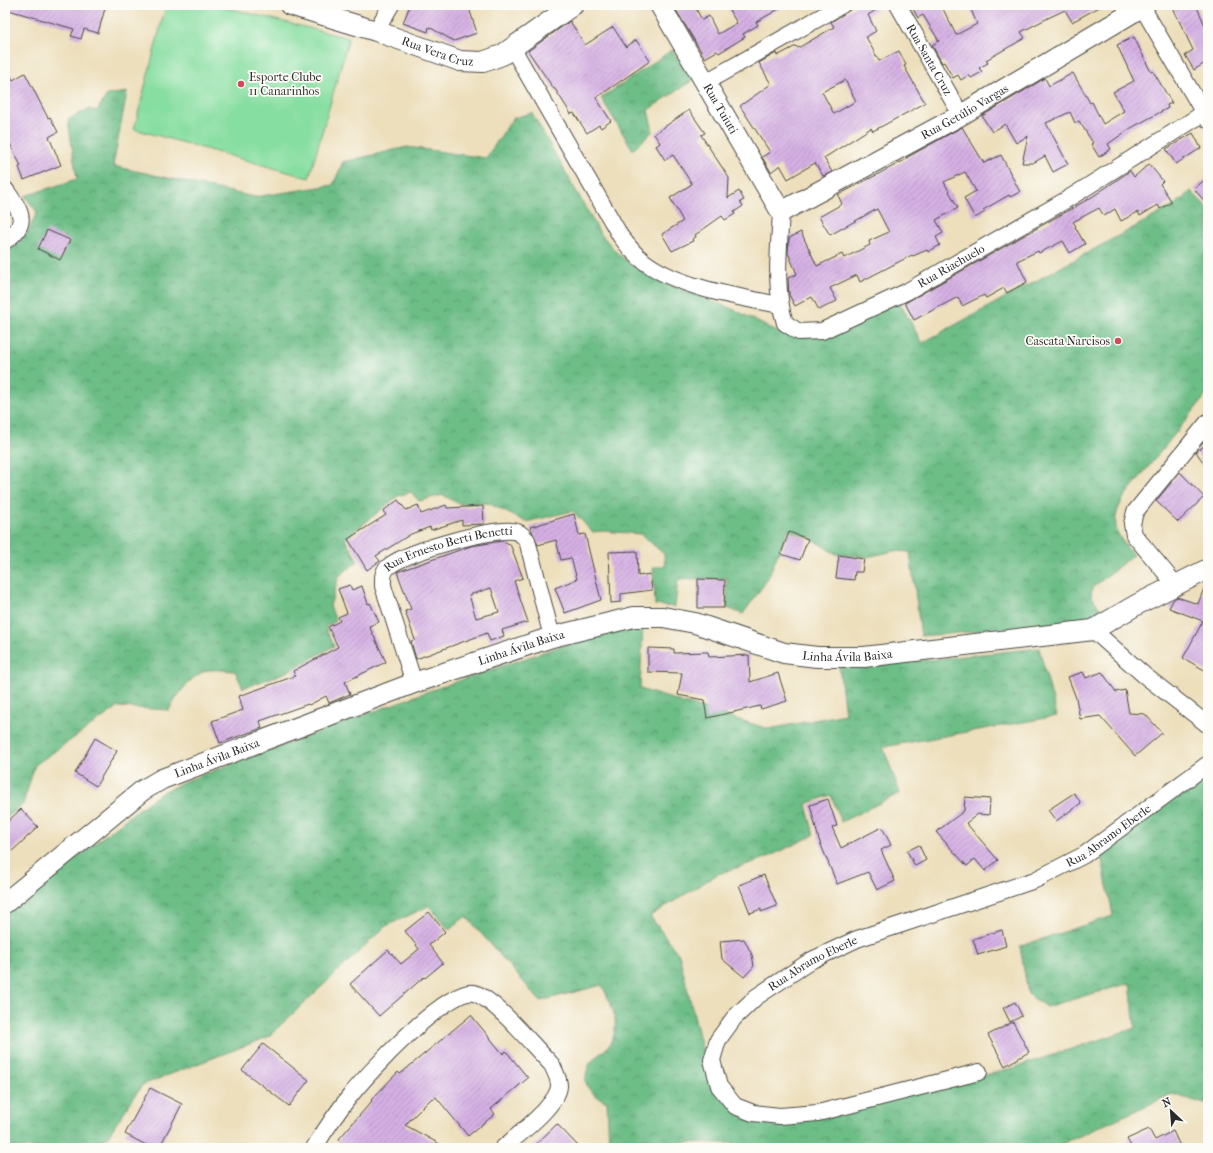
<svg xmlns="http://www.w3.org/2000/svg" width="1213" height="1153" viewBox="0 0 1213 1153" font-family="'IM FELL French Canon',serif">
  <style>
    .forest { fill: url(#forest-crowns); stroke: #4c7459 }
    .pitch { fill: #87dea1; stroke: #598466 }
    .building { fill: url(#building-hatch); fill-rule: evenodd }
    .lines { fill: none; stroke-linecap: round; stroke-linejoin: round }
    .minor-casing { stroke: #484641; stroke-width: 18 }
    .tertiary-casing { stroke: #484641; stroke-width: 22 }
    .minor { stroke: #fff; stroke-width: 16 }
    .tertiary { stroke: #fff; stroke-width: 20 }
    .poi-dot { fill: #d1495b; stroke: #fdfcf7; stroke-width: 1.5 }
    .labels { text-anchor: middle; stroke-width: 3.5; stroke-linejoin: round; paint-order: stroke }
    .street-label { font-size: 12px; fill: #2b2b2b; stroke: #fdfcf7 }
    .poi-label { font-size: 12px; fill: #2b2b2b; stroke: #fdfcf7; text-anchor: start }
  </style>
  <defs>
    <pattern id="forest-crowns" width="20" height="18" patternUnits="userSpaceOnUse"><rect width="20" height="18" fill="#6dbd87"/><path d="M2 6a3 3 0 1 1 6 0M12 15a3 3 0 1 1 6 0" fill="none" stroke="#5a9a6f"/></pattern>
    <pattern id="building-hatch" width="6" height="6" patternUnits="userSpaceOnUse"><rect width="6" height="6" fill="#d5b0e4"/><path d="M-1 1l2-2M0 6l6-6M5 7l2-2" fill="none" stroke="#ad8fb9"/></pattern>
  </defs>
  <rect width="100%" height="100%" fill="#fdfcf7"/>
  <filter id="ink" filterUnits="userSpaceOnUse"><feTurbulence type="fractalNoise" baseFrequency=".025" numOctaves="2"/><feDisplacementMap in="SourceGraphic" scale="8" xChannelSelector="R" yChannelSelector="G"/><feConvolveMatrix kernelMatrix="1 2 1 2 8 2 1 2 1" color-interpolation-filters="sRGB"/></filter>
  <filter id="wash" filterUnits="userSpaceOnUse"><feTurbulence type="fractalNoise" baseFrequency=".012" numOctaves="4" result="noise"/><feDisplacementMap in="SourceGraphic" scale="16" xChannelSelector="R" yChannelSelector="G"/><feGaussianBlur stdDeviation="0.9" result="paint"/><feColorMatrix in="noise" values="0 0 0 0 0 0 0 0 0 0 0 0 0 0 0 0 0 1.4 0 .05"/><feComposite in="paint" operator="in"/></filter>
  <g filter="url(#wash)">
    <rect width="100%" height="100%" fill="#eddfbc"/>
    <g class="forest">
      <path d="M672 50 693 80 648 110 653 131 633 150 601 98Z"/>
      <path d="M127 92 113 166 254 197 333 185 343 162 407 147 486 158 513 118 532 113 600 233 618 254 634 267 665 283 735 310 781 334 810 335 898 299 922 343 1175 205 1191 191 1208 208V393L1124 497C1110 522 1114 533 1133 555L1092 588 1091 595 1101 610 1099 615 1082 620 1021 628 921 636 910 552 894 551 867 557 836 554 810 538 788 530 767 580 743 614 727 608V578L678 579 675 607 655 605 653 567H665L664 554 641 534 603 531 592 532 573 511 526 522 488 503 459 504 443 495 419 501 411 492 398 496 345 539 358 561 339 576 330 606 336 621 325 627 334 646 287 672 243 688 235 671C228 671 218 669 210 670 191 673 178 695 169 710L118 707 35 765 23 804 5 819V251C25 240 28 232 37 212L25 196 77 179 68 120 88 109 97 111 107 95Z"/>
      <path d="M643 622 640 689 769 729 845 714 839 666H870L1039 648 1057 716 883 747 900 793 841 822 831 795 806 804 814 835 766 858 718 874 650 916 679 955 712 1088 748 1117 956 1082 1013 1068 1135 1028 1130 983 1046 1007 1028 994 1020 946 1113 916 1101 855 1208 772V1105L1172 1094 1053 1148H739L732 1143 609 1142 607 1102C596 1096 584 1090 586 1076 589 1054 606 1055 612 1040 621 1020 610 1003 602 985L540 1001 466 916 449 930 429 906 386 926 268 1037 142 1085 100 1148H5V913L135 812 160 794 183 782 426 692 629 623Z"/>
    </g>
    <path class="pitch" d="M166 5H216L349 38 309 178 134 129Z"/>
    <g id="blocks">
      <g class="building">
        <path d="M5 5H106L98 33 84 29 81 39 71 36 74 29 5 9Z"/>
        <path d="M410 5H468L477 33 454 41 429 27 428 32 403 23Z"/>
        <path d="M673 5H694L702 20 709 16 718 34 737 23 729 10 737 5H786L756 22 758 25 743 34 745 37 719 53 717 51 705 58Z"/>
        <path d="M857 5H884L868 15 876 31 866 37 879 61 899 51 906 65 904 66 925 103 873 131 871 128 824 158 832 172 823 176 815 163 788 179 780 165 771 172 762 157 770 152 740 106 771 84 759 63 776 53 777 56 796 46 798 48 834 27 831 22ZM845 80 856 101 834 114 822 92Z"/>
        <path d="M911 5H941L956 35 977 24 969 5H1103L1072 22 1065 10 1048 18 1021 32 1025 38 986 60 988 63 979 68 982 72 971 78 969 75 961 80 958 75 953 78 944 62 942 63 932 45 939 41 923 15 918 18Z"/>
        <path d="M1179 5H1196L1208 32V61L1194 70 1185 55 1193 50 1173 8Z"/>
        <path d="M570 21 585 45 613 27 626 47 636 40 650 61 596 98 611 121 601 128 599 125 587 133 574 113 571 114 555 89H554L528 51Z"/>
        <path d="M1134 37 1151 72 1153 71 1172 103 1167 105 1168 108 1131 128 1108 144 1111 149 1099 157 1091 144 1093 143 1079 121 1075 123 1070 112 1046 123 1068 164 1053 172 1045 156 1033 163H1022L1028 136 1016 143 1005 124 992 132 982 116 1045 78 1049 86 1073 73 1090 103 1092 102 1103 124 1124 111 1113 92 1134 81 1117 45Z"/>
        <path d="M5 66 13 80 25 73 48 118 50 117 58 132 49 137 61 165 24 180 19 167 21 166 5 134Z"/>
        <path d="M689 110 705 133 701 135 729 178 728 198 739 191 744 200 740 202 743 206 734 212 735 214 725 220 722 216 695 235 696 237 692 239 693 241 672 251 662 234 683 221 670 198 692 184 673 155 665 160 656 146 660 143 654 134Z"/>
        <path d="M962 127 984 163 1001 155 1020 192 1010 197 1009 195 983 210 985 212 975 218 964 198 976 191 965 172 944 182 958 208 936 220 943 233 936 237 940 245 928 252 927 250 913 256 912 255 860 282 857 275 830 288 837 301 819 310 812 297 795 306 789 295 788 278 797 274 788 253 789 238 801 232 817 266 842 254 844 258 870 245 869 241 889 232 877 209 830 235 819 217 842 204 838 195 907 159 906 158Z"/>
        <path d="M1193 133 1201 148 1176 164 1166 149Z"/>
        <path d="M1149 164 1163 181 1160 184 1172 202 1160 209 1158 205 1140 216 1138 212 1121 221 1115 209 1104 216 1099 208 1073 222 1076 226 1075 227 1085 244 1070 253 1063 241 1039 253 1038 251 1017 261 1027 282 1007 293 1004 288 986 298 984 295 962 306 958 297 914 320 905 303 1092 197 1130 171 1134 177Z"/>
        <path d="M1208 177V205L1194 189Z"/>
        <path d="M47 230 70 240 60 260 38 249Z"/>
        <path d="M1208 443V469L1196 452Z"/>
        <path d="M1180 472 1204 497 1178 522 1156 501Z"/>
        <path d="M398 500 406 510 418 505 421 514 446 505 447 508 483 506 484 524 462 525V520L431 530 430 527 411 534 376 556 380 561 367 570 348 539 386 515 383 511Z"/>
        <path d="M574 514 579 535 585 534 601 600 565 613 555 588 577 579 571 558 561 560 556 540 538 545 530 527Z"/>
        <path d="M789 532 808 539 800 560 781 554Z"/>
        <path d="M502 541 510 544 523 578 514 581 528 622 502 630 504 636 490 641 487 633 416 659 411 641 415 640 405 611 411 609 397 572 471 546ZM491 588 499 612 476 618 469 595Z"/>
        <path d="M637 551 638 576 650 574 652 590 621 594V602L611 603 609 552Z"/>
        <path d="M839 555 864 559 862 572H855L854 580 836 578Z"/>
        <path d="M698 579 725 580 724 608H698Z"/>
        <path d="M1208 582V672L1183 658 1203 621 1169 608 1173 600 1177 597 1198 604 1206 583Z"/>
        <path d="M350 585 352 590 362 586 368 604 370 603 379 622 369 626 386 662 345 682 350 694 329 703 326 696 309 705 308 704 260 721 262 728 220 743 212 721 243 710 239 696 295 676 293 671 338 647 328 627 340 621 338 617 347 613 338 589Z"/>
        <path d="M648 648 674 649V653L708 652 709 657 749 655 750 682 778 673 787 701 761 709 760 706 707 718 704 700 678 695 682 673 648 672Z"/>
        <path d="M1083 672 1086 678 1102 672 1116 692 1125 690 1129 713 1145 714 1162 733 1135 756 1100 716 1080 719 1076 698 1068 677Z"/>
        <path d="M95 738 117 751 96 786 75 773Z"/>
        <path d="M1074 793 1081 803 1056 821 1048 810Z"/>
        <path d="M965 797 990 799 989 815 978 814 966 823 998 860 985 871 975 859 967 866 936 832 964 811Z"/>
        <path d="M828 799 837 826 832 827 841 848 882 827 891 845 881 850 895 881 877 890 868 872 837 884 819 840 810 805Z"/>
        <path d="M21 809 38 827 10 853 5 847V824Z"/>
        <path d="M919 845 926 860 915 866 907 851Z"/>
        <path d="M764 875 777 906 761 912V909L750 913 739 885Z"/>
        <path d="M429 912 445 932 429 945 443 963 425 978 424 977 379 1016 350 984 388 950 401 964 419 949 405 931Z"/>
        <path d="M1002 930 1006 946 978 955 973 939Z"/>
        <path d="M744 939 752 955 754 966 744 977 722 959 720 941Z"/>
        <path d="M1015 1002 1022 1016 1010 1022 1003 1008Z"/>
        <path d="M471 1015 503 1054 506 1051 528 1078 491 1109 495 1114 468 1136 436 1097 433 1099 432 1098 405 1125 447 1148H347L338 1140 372 1101 371 1100 398 1072 400 1074Z"/>
        <path d="M1013 1022 1029 1052 1005 1066 988 1035Z"/>
        <path d="M263 1044 309 1080 289 1106 242 1070Z"/>
        <path d="M150 1088 182 1104 159 1148H152L125 1134Z"/>
        <path d="M557 1124 580 1148H532Z"/>
        <path d="M1149 1129 1155 1140 1173 1131 1181 1148H1132L1127 1139Z"/>
      </g>
    </g>
  </g>
  <g filter="url(#ink)">
    <use href="#blocks" fill-opacity="0" stroke="#484641" stroke-width="1"/>
    <g class="lines">
      <defs>
        <g id="minor">
          <path id="s1" d="M898 5 961 115"/>
          <path d="M1141 5 1208 120"/>
          <path d="M376 31 391 5"/>
          <path d="M512 47 621 237C627 244 633 253 641 259 674 287 738 297 780 305"/>
          <path d="M706 82 842 5"/>
          <path d="M5 189C19 209 32 223 5 241"/>
          <path id="s2" d="M781 212C779 249 774 288 785 323L799 332 822 331 906 292 1066 200 1204 113"/>
          <path d="M1175 584 1134 535 1132 524 1135 512 1208 422"/>
          <path d="M1093 630 1144 675 1208 725"/>
          <path id="s3" d="M414 683 383 586C383 580 382 573 387 568 403 552 489 529 512 531 519 531 522 535 527 540L552 637"/>
          <path id="s4" d="M979 1072 818 1113 780 1116 753 1113 735 1106 719 1086 712 1060 718 1040 734 1018 756 997 812 960 857 939 1035 880 1084 855 1208 764"/>
          <path d="M314 1148C325 1130 337 1112 350 1096 367 1074 448 987 474 993 495 999 535 1048 552 1065 555 1072 559 1078 559 1086 558 1105 518 1135 503 1148"/>
        </g>
        <g id="tertiary">
          <path id="s5" d="M290 5 376 31 460 61 483 62 502 55 573 5"/>
          <path id="s6" d="M660 5 781 212 961 115 1145 5"/>
          <path id="s7" d="M5 903 143 790 162 779 414 683 552 637 634 617H663L695 623 784 653 817 657H864L1093 630 1138 604 1208 569"/>
        </g>
      </defs>
      <use href="#minor" class="minor-casing"/>
      <use href="#tertiary" class="tertiary-casing"/>
      <use href="#minor" class="minor"/>
      <use href="#tertiary" class="tertiary"/>
    </g>
  </g>
  <g class="poi-dot">
    <circle cx="241" cy="84" r="4"/>
    <circle cx="1118" cy="341" r="4"/>
  </g>
  <g class="labels">
    <g class="street-label">
      <text dy="4" stroke="none"><textPath href="#s5" startOffset="155">Rua Vera Cruz</textPath></text>
      <text dy="4" stroke="none"><textPath href="#s1" startOffset="63">Rua Santa Cruz</textPath></text>
      <text dy="4" stroke="none"><textPath href="#s6" startOffset="120">Rua Tuiuti</textPath></text>
      <text dy="4" stroke="none"><textPath href="#s6" startOffset="449">Rua Getúlio Vargas</textPath></text>
      <text dy="4" stroke="none"><textPath href="#s2" startOffset="296">Rua Riachuelo</textPath></text>
      <text dy="4" stroke="none"><textPath href="#s3" startOffset="186">Rua Ernesto Berti Benetti</textPath></text>
      <text dy="4" stroke="none"><textPath href="#s7" startOffset="583">Linha Ávila Baixa</textPath></text>
      <text dy="4" stroke="none"><textPath href="#s7" startOffset="919">Linha Ávila Baixa</textPath></text>
      <text dy="4" stroke="none"><textPath href="#s7" startOffset="259">Linha Ávila Baixa</textPath></text>
      <text dy="4" stroke="none"><textPath href="#s4" startOffset="772">Rua Abramo Eberle</textPath></text>
      <text dy="4" stroke="none"><textPath href="#s4" startOffset="448">Rua Abramo Eberle</textPath></text>
    </g>
    <g class="poi-label">
      <text x="249" y="81">Esporte Clube<tspan x="249" dy="14">11 Canarinhos</tspan></text>
      <text x="1110" y="345" text-anchor="end">Cascata Narcisos</text>
    </g>
  </g>
  <rect width="1213" height="1153" fill="none" stroke="#fdfcf7" stroke-width="20"/>
  <g transform="translate(1171 1111) rotate(334)" stroke="#fdfcf7" stroke-width="3" paint-order="stroke">
  <path d="M0-3L7 15L0 10L-7 15Z" fill="#2b2b2b"/>
  <text y="-6" font-size="11" font-weight="bold" text-anchor="middle" fill="#2b2b2b">N</text>
  </g>
</svg>
